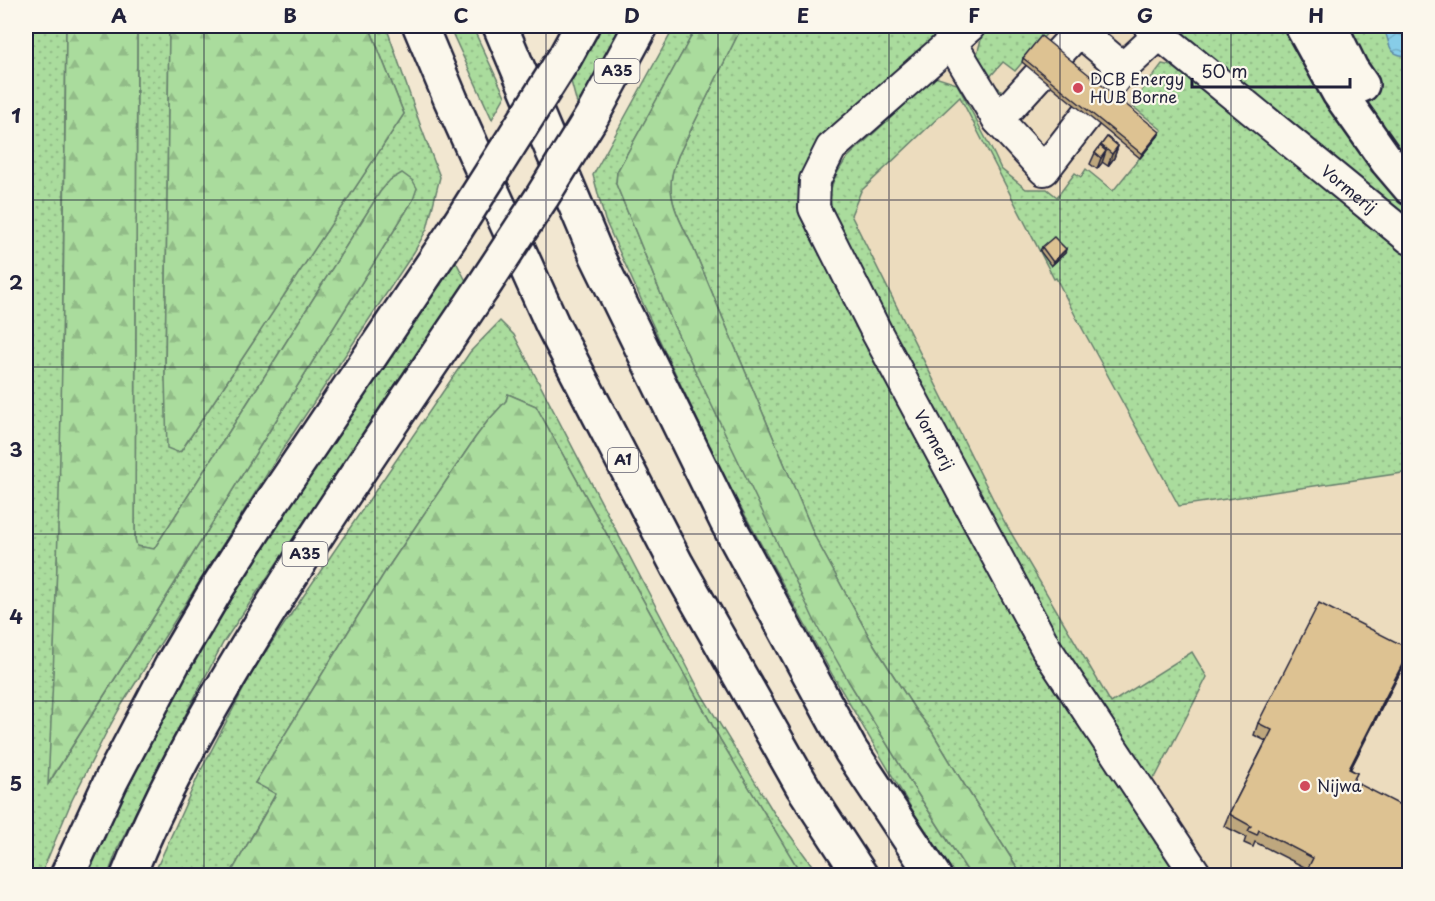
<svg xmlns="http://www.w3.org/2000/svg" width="1435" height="901" viewBox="0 0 1435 901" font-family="'Playpen Sans',sans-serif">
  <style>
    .built { fill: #ecdcbe }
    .grass { fill: url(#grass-dots); stroke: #667f6c; stroke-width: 1.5 }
    .forest { fill: url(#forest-firs); stroke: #667f6c; stroke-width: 1.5 }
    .water { fill: url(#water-waves); stroke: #5f89a3; stroke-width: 1.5 }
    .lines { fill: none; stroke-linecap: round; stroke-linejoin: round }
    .minor-casing { stroke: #22223b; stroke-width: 34 }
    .major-casing { stroke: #22223b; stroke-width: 38 }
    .highway-casing { stroke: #22223b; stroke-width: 38 }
    .minor { stroke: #fbf7ec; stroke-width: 30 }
    .major { stroke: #fbf7ec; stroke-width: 33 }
    .highway { stroke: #fbf7ec; stroke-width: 33 }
    .highway-bridge-casing { stroke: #22223b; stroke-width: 38; stroke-linecap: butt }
    .highway-bridge { stroke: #fbf7ec; stroke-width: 33 }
    .wall { fill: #bea77e; stroke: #22223b; stroke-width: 1.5 }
    .shaded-wall { fill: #9b8866; stroke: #22223b; stroke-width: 1.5 }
    .building { fill: #ddc292; stroke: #22223b; stroke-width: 1.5 }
    .grid { fill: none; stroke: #22223b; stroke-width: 1.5; stroke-opacity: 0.55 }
    .poi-dot { fill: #d1495b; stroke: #fbf7ec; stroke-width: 2 }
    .labels { text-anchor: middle; stroke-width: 4.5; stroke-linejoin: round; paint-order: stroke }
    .shield { fill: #fbf7ec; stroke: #636270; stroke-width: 1.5 }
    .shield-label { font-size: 15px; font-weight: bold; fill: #22223b }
    .poi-label { font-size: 16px; fill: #22223b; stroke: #fbf7ec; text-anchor: start }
    .street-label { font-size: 16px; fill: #22223b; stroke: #fbf7ec }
    .neatline { fill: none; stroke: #22223b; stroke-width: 2 }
    .grid-label { font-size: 20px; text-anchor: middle; font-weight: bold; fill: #22223b }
  </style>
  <defs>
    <pattern id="grass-dots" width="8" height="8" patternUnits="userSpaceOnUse" patternTransform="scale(1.5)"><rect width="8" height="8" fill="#aadc9d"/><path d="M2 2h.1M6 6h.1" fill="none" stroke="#92bc88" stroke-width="1.8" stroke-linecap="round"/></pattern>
    <pattern id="forest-firs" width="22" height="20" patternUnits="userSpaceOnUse" patternTransform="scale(1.5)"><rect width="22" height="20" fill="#aadc9d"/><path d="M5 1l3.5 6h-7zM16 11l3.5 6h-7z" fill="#92bc88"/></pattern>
    <pattern id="water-waves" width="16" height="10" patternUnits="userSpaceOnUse" patternTransform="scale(1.5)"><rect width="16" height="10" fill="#87cde8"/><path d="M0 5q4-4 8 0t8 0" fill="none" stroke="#74b0c8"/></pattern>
  </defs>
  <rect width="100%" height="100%" fill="#f2e7d1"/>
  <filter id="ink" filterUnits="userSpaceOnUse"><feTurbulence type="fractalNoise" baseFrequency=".0167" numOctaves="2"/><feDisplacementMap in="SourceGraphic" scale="12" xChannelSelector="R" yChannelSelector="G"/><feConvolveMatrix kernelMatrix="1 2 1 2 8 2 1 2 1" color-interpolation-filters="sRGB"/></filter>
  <g filter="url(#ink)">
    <path class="built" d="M957 26H1409V875H1182L807 172Z"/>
    <g class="grass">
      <path d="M29 26H66L61 452 53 686 49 783 150 623 413 200 380 192 271 366 154 549 136 546 135 539 137 26H169L165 378 181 451 404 114 369 26H386L421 127 440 177 427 229 414 252 286 444 121 706 105 735 72 800 45 865 42 875 26 876V264Z"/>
      <path d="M449 26H472L505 96 492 119Z"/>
      <path d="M594 26H628L579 111 569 74Z"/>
      <path d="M675 26H697L617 172 616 184 674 326 785 557 849 682 914 788 970 875H955L913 811 833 676 727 482 660 341 605 220 593 175Z"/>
      <path d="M742 26H957L807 172 1182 875H1022L960 778 931 730 914 708 871 640 816 539 692 245C681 223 667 200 672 175 673 169 676 162 678 156Z"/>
      <path d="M991 26H1053L1015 71 1003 62 988 79 1001 90 995 93 990 91 975 62 983 32Z"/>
      <path d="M1168 26H1409V225Z"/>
      <path d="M1162 64 1186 69 1409 253V472L1179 506 1076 317 1056 278 1054 279 960 97 861 191 851 215 1004 521 1111 703 1192 652 1207 677 1156 776 1144 784 1084 693 915 386 839 224C836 218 833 212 831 205 827 187 838 170 848 157L935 77 957 84 994 154 1001 169 1026 189H1047L1057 197 1075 173 1081 177 1086 169 1113 191 1162 130 1131 105Z"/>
      <path d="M453 256 466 281 439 330 405 372 223 643 155 773 117 850 108 875 78 876 159 705Z"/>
      <path d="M500 321 514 335 702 695 774 813 819 875H802L791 858 721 741 536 406 508 394 506 401 487 422 475 438 385 572 255 783 276 793 230 875 153 876 200 772 255 667 470 352Z"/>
    </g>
    <g class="forest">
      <path d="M66 26H137L135 539 137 546 154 549 271 366 380 192 390 180 402 173 413 181 417 188 413 200 150 623 48 784C61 531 64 278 66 26Z"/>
      <path d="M169 26H369L404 114 181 451 177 452 167 448 165 378Z"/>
      <path d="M697 26H742L678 156C676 162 673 169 672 175 667 200 681 223 692 245L816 539 871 640 914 708 931 730 960 778 1022 875H970L914 788 849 682 816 624 674 326 616 184 617 172Z"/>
      <path d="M508 394 536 406 721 741 802 875H230L276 794 255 783 385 572 475 438 487 422 506 401Z"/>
    </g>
    <path class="water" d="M1381 26H1409V56C1382 56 1393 38 1381 26Z"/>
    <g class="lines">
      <defs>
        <g id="minor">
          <path id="s1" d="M970 26 831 148 815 180 814 208 878 335 1046 648 1197 876"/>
          <path id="s2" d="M1149 26 1410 239"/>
          <path d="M951 42 998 120 1044 170 1123 68 1160 34"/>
          <path d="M998 120 1079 31 1123 68"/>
        </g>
        <g id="major">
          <path d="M1302 26 1339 93 1387 161 1410 188"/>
          <path d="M1330 26 1351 69 1362 85"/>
        </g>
        <g id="highway">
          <path d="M420 26 451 100 552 324 677 565 803 787 861 876"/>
          <path d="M500 26 597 256 727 522 851 751 934 876"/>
          <path d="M565 57 582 26"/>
          <path d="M592 116 641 26"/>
          <path d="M67 876 111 781 173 663 216 590 272 502 454 232"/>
          <path d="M128 876C159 797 201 723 245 650 319 527 401 409 481 290"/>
        </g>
      </defs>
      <use href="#minor" class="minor-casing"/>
      <use href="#major" class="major-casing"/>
      <use href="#highway" class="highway-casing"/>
      <use href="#minor" class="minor"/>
      <use href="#major" class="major"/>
      <use href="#highway" class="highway"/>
      <defs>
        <g id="highway-bridge">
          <path d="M454 232 565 57"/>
          <path d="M481 290 542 197 592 116"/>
        </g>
      </defs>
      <use href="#highway-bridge" class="highway-bridge-casing"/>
      <use href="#highway-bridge" class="highway-bridge"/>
    </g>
    <g class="wall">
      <path d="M1023 58 1160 132 1158 136 1140 158 1022 62Z"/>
      <path d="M1107 137 1118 146 1114 158 1108 166 1102 162 1097 169 1090 164 1095 153Z"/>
      <path d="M1042 247 1065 253 1051 266 1040 251Z"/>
      <path d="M1410 650 1406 661 1350 769 1357 773 1308 869 1255 842 1253 847 1244 843 1246 837 1224 826 1229 814 1266 741 1254 735 1258 723Z"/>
    </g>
    <g class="shaded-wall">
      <path d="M1160 132 1158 136 1140 158 1142 154Z"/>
      <path d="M1118 146 1114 158 1108 166 1112 154Z"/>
      <path d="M1106 151 1102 163 1097 169 1101 158Z"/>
      <path d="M1066 249 1065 253 1051 266 1053 262Z"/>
      <path d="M1410 650 1406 661 1345 780 1349 769Z"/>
    </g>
    <g class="building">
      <path d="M1041 36 1160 132 1142 154 1023 58Z"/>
      <path d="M1107 137 1118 146 1112 154 1101 145Z"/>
      <path d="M1100 146 1106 151 1101 158 1095 153Z"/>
      <path d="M1054 237 1066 249 1053 262 1042 247Z"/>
      <path d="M1319 603 1410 649 1349 769 1357 773 1353 781 1410 810V876H1304L1313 858 1259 830 1257 835 1248 831 1251 826 1229 814 1272 730 1258 723Z"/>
    </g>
  </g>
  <path class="grid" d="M204 26V876M375 26V876M546 26V876M718 26V876M889 26V876M1060 26V876M1231 26V876M26 200H1410M26 367H1410M26 534H1410M26 701H1410"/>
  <g class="poi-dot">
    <circle cx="1078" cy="88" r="6"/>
    <circle cx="1305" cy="786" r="6"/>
  </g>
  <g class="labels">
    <g class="shield">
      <rect x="594.5" y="59" width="45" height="24" rx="4.5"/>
      <rect x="608" y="448" width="30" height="24" rx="4.5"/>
      <rect x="282.5" y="542" width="45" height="24" rx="4.5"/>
    </g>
    <g class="shield-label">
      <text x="617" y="76">A35</text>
      <text x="623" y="465">A1</text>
      <text x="305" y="559">A35</text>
    </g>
    <g class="poi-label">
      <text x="1090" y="85">DCB Energy<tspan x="1090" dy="18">HUB Borne</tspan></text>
      <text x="1317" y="792">Nijwa</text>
    </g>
    <g class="street-label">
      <text dy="6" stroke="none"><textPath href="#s2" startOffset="258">Vormerij</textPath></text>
      <text dy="6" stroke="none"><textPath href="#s1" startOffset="510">Vormerij</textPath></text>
    </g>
  </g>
  <rect width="1435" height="901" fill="none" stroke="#fbf7ec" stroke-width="66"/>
  <path d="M1192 78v9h158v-9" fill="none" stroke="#22223b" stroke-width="3"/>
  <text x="1201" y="78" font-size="18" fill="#22223b" stroke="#fbf7ec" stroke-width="4.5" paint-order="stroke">50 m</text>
  <rect x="33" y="33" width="1369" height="835" class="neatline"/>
  <g class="grid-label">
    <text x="119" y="23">A</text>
    <text x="290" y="23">B</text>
    <text x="461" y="23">C</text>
    <text x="632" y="23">D</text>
    <text x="803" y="23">E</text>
    <text x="974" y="23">F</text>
    <text x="1145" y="23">G</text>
    <text x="1316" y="23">H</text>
    <text x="16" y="123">1</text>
    <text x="16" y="290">2</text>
    <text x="16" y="457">3</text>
    <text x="16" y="624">4</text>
    <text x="16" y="791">5</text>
  </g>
</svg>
